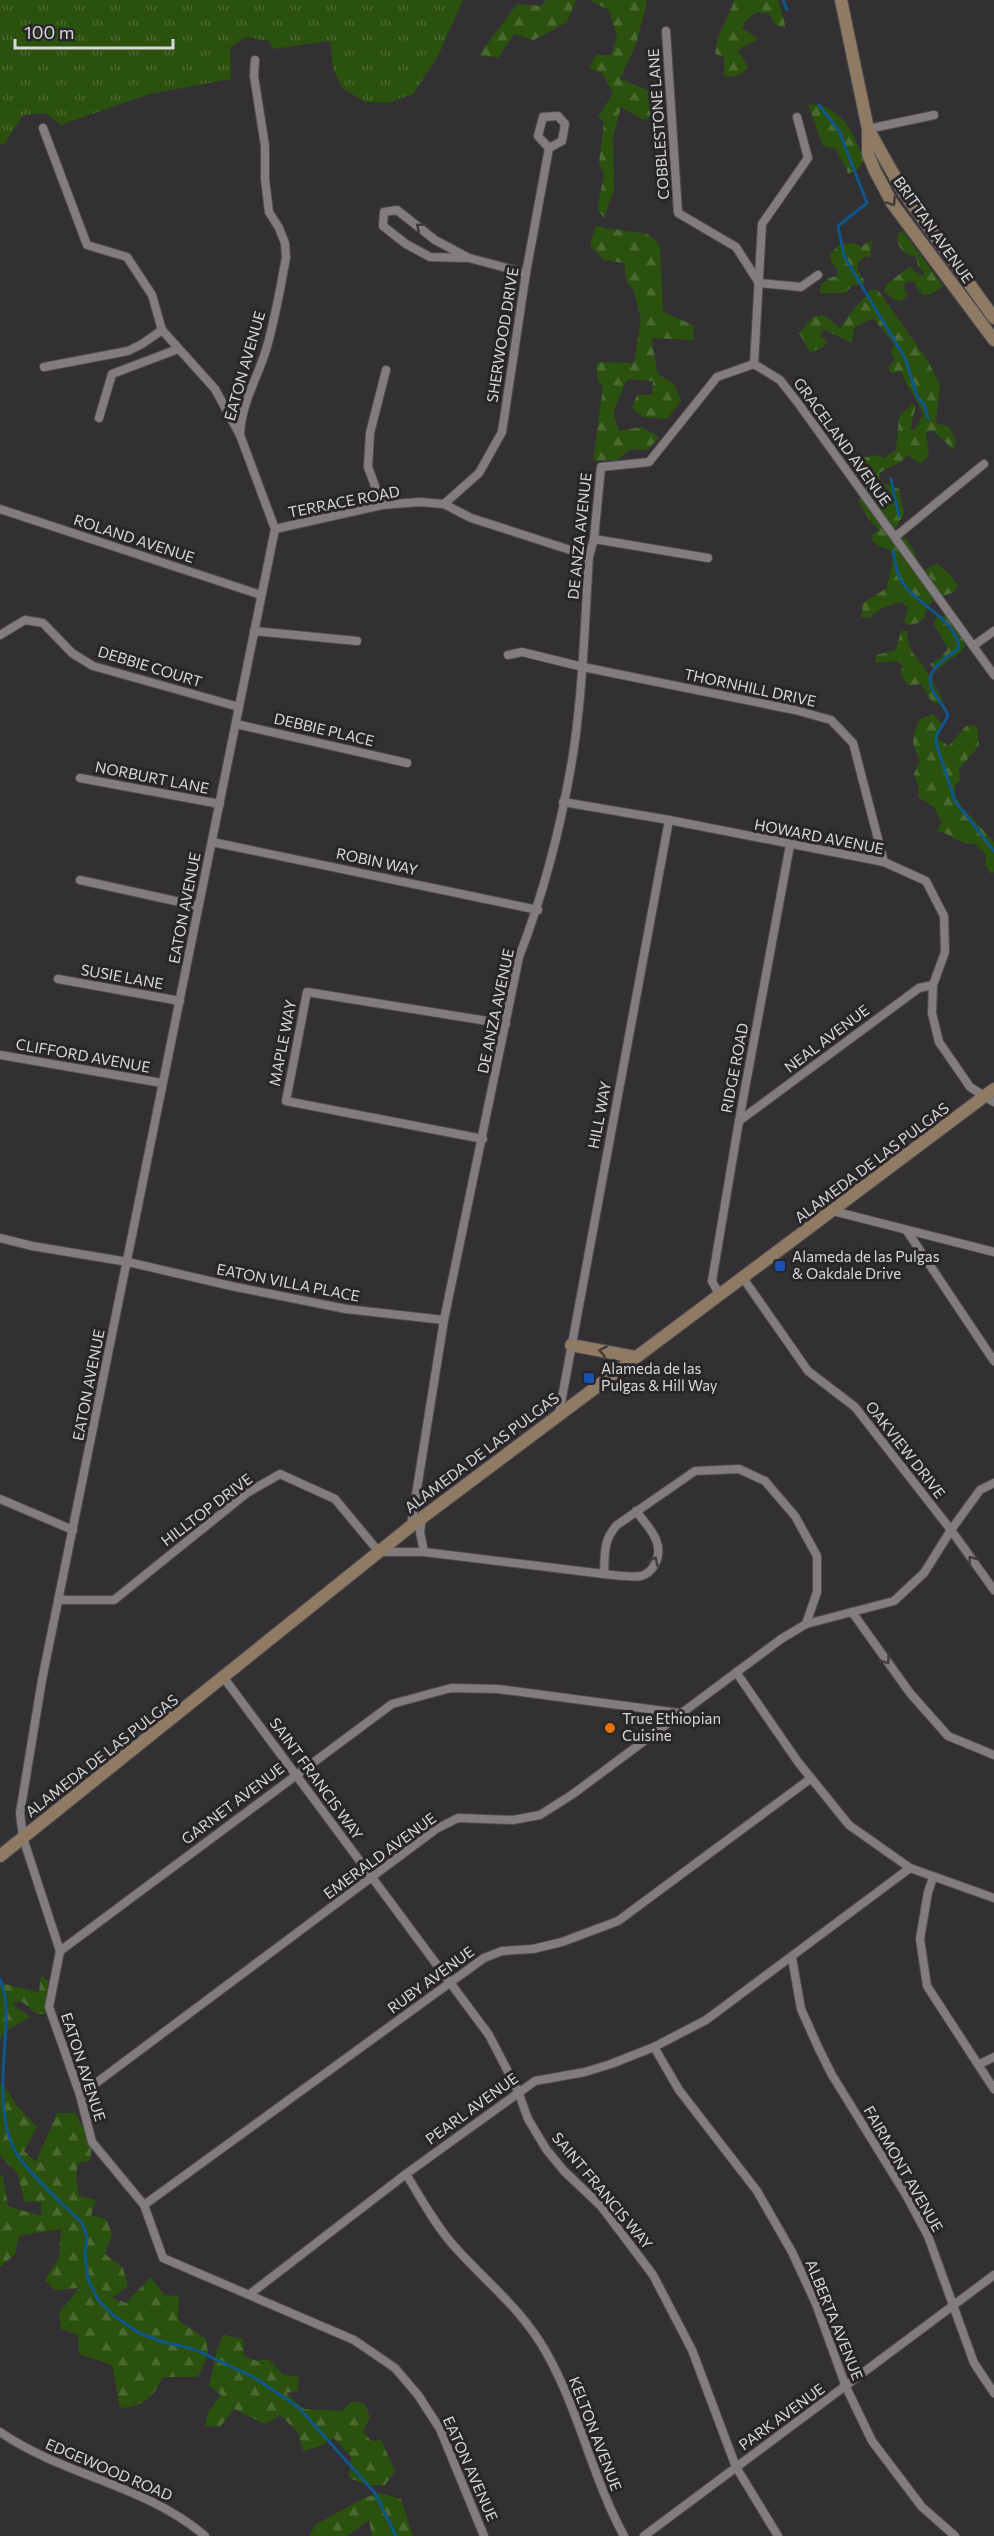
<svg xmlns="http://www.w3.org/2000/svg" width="994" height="2536" viewBox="0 0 994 2536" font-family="Commissioner,sans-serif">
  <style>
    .grass { fill: url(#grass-tufts) }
    .forest { fill: url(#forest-firs) }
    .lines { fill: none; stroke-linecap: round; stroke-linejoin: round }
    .stream { stroke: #0f568a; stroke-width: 3 }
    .street-casing { stroke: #504d50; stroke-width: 10 }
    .secondary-casing { stroke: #504d50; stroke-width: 14 }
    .street { stroke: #807c80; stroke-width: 8 }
    .secondary { stroke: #8f7a64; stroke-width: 12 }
    .oneway { stroke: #423b38 }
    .oneway2 { stroke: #3f3c3f }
    .transit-dot { fill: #1a4fb4; stroke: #292629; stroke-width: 2 }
    .food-dot { fill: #e8710a; stroke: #292629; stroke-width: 2 }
    .labels { text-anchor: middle; stroke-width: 6; stroke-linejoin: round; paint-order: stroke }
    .street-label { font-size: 15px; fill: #dad7d9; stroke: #292629 }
    .poi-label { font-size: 15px; fill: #dad7d9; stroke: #292629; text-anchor: start }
  </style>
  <defs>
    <pattern id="grass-tufts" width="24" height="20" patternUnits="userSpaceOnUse" patternTransform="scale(1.5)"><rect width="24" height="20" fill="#2b510e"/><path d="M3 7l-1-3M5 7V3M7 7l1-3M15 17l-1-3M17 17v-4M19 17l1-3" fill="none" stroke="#496930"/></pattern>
    <pattern id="forest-firs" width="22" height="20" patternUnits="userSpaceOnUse" patternTransform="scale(1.5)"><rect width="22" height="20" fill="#2b510e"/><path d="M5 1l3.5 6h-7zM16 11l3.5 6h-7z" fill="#496930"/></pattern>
  </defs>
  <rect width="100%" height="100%" fill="#333033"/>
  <path class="grass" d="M0 0H463L438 56 413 94 388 103 365 102 342 88 333 68 330 41 273 49 269 41 246 37 230 48 231 79 150 94 60 125 46 113 23 115 5 143 0 144Z"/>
  <g class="forest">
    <path d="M546 0H576L567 22 534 40 514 34 498 58 479 55 517 4 541 6Z"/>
    <path d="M589 0H645L647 2 636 44 620 79 648 90 662 101 656 115 643 120 621 107 613 137 614 190 604 218 597 209 604 175 599 163 604 122 598 117 613 93 602 73 589 68 596 55H611L617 37 609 10Z"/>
    <path d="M733 0H778L786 28 777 26 768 13 757 12 745 21 742 28 756 37 757 40 738 50 748 67C741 76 735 78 724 76V57L715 54 718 37 734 2Z"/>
    <path d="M808 105C841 102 854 135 864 160L858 169 848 174C845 164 839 159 836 149L823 146Z"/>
    <path d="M596 225 605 228 648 234 660 245 663 312 693 325 694 340 651 338 658 374 674 384 681 401 667 419 643 417 632 408 637 395H652L653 381 627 379 613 413 619 431 641 427 659 437 648 450 631 449 617 460 593 461 603 387 598 381 596 362 634 363 641 319 633 289 627 282 624 263 604 260 590 246Z"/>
    <path d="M902 230 943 286 932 294 923 295 917 289 915 282 907 281 903 287 908 295 901 301 895 300 884 291 887 284 909 267 923 276 924 272 918 266 916 257C903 253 898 249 897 235Z"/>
    <path d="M869 241H872L870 258 864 257 858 263 857 270 864 280V284L853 285 845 293H820V286L828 278 837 276V269L831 261 830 254 839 245 855 243 861 247Z"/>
    <path d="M870 290H878L928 361 940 385 936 423 949 427 956 441 954 450 933 431 926 432 929 455 921 464 907 455 901 462 879 473 881 482 899 489 904 513 895 530C911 539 916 555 922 572L937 563 952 577 958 586 953 593C940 596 925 601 925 617L918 623 908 625 904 622 908 607 900 602 882 608 869 618 861 617 863 603 887 588 893 559 889 549 880 547 872 541 873 534 879 530 869 519 858 500 868 485 856 479 853 460 876 455 884 458 896 450 899 416 912 404 916 406 910 429 914 430 923 415C918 399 906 388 901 371L891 373 888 367 895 360 891 352 894 344 873 318 854 328 852 343 823 329 820 337 825 339 828 342 822 348 810 352 799 333 814 316H825L841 329C846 314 861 304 870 290Z"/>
    <path d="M946 615 967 642 961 652 936 670 930 664 940 658 948 649 934 624 936 618Z"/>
    <path d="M901 631H907C909 654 914 652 926 670 932 679 937 690 943 700L939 704 932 702 921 684 908 685 900 673 903 666 897 661 875 663 876 655 896 650Z"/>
    <path d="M933 714 942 724 938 739 949 746 967 725 977 726 979 746 959 769 960 781 955 785V796L963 808 994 842V872L991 874 985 864 986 854 974 844C959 845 951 833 936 831L942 823 934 807 918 797 919 789 914 774 920 761C911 743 911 738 920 719Z"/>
    <path d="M41 1976 48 1981 50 1990 47 2014H37L21 2001 12 2004 30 2017 6 2031 0 2039V1983L39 1992Z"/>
    <path d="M3 2084 17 2106 37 2127 24 2151 36 2162 57 2113H75L92 2144 90 2161 78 2163 76 2177 79 2196 96 2200 91 2215 106 2219 112 2234 105 2254 123 2268 128 2286 112 2298 126 2303 151 2277 164 2295 179 2296 178 2320 206 2339 208 2354 198 2377H163C151 2399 145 2406 120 2408L112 2365 79 2354 78 2335 61 2329 59 2313 79 2288 55 2290 45 2280 59 2257 61 2229 19 2236 15 2254 0 2267V2175L3 2177 8 2206 41 2216V2202L24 2201 18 2174 0 2156V2085Z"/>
    <path d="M223 2335 243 2339 244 2356 257 2361 268 2359 284 2375 299 2377 298 2391 286 2393 304 2409 342 2411 352 2401 364 2403 370 2417 363 2431 371 2441 381 2440 395 2471 385 2485H367L349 2478 351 2457 334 2438 320 2446 303 2451 298 2432 280 2415 265 2424 234 2409 220 2427 205 2426 208 2412 221 2395 209 2386 217 2350Z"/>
    <path d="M380 2493 401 2499 413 2536H372L369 2520 347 2536H310L315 2525 364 2498Z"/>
  </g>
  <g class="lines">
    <g class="stream">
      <path d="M783 0 787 10"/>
      <path d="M819 105 839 131 867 203 838 226 844 256 906 360 917 396 924 405 928 418"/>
      <path d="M891 479 899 516"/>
      <path d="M893 551C895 560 896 574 902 582 917 605 957 620 959 648 942 662 919 672 936 696 941 704 945 707 948 716L936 736V743L955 801 994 851"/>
      <path d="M0 1979C10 2004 5 2031 4 2057 2 2090 0 2132 21 2160 38 2183 62 2203 82 2223L87 2237 85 2254 88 2280 99 2301 113 2315 139 2333 163 2342 194 2349 255 2378 298 2407 375 2493 396 2536"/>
    </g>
    <defs>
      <g id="street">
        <path d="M666 31 678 213 736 247 759 283"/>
        <path d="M255 60 254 76 265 146V179L269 212 279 228 285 243 286 258C280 289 275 320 266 350 257 379 241 404 240 435L275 529 42 1680 20 1813 23 1838 60 1951 49 2007 80 2095 92 2142 144 2205 163 2258 354 2340 395 2368 418 2395 440 2429 484 2536"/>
        <path d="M43 128 87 245 127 257 152 295 162 330 215 389 240 435"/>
        <path d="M868 129 934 115"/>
        <path d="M469 258 435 240 397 210 384 212 383 226 406 244 430 257 469 258 526 273"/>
        <path d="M759 283 801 287 818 275"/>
        <path d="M754 364 780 380 798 403 994 675"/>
        <path d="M754 364 762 224 808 158 797 117"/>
        <path d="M44 367 128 351 142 344 162 330"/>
        <path d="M99 418 112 374 178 349"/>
        <path d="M444 504 479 473 502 432 526 273 549 148 562 141 565 124 558 116 543 117 538 136 549 148"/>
        <path d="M382 505 368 467 370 433 386 370"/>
        <path d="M0 509 261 595"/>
        <path d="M275 529 382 505 419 502 444 504 471 518 589 556"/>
        <path d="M895 537 984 464"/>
        <path d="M594 539 708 558"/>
        <path d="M254 631 357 641"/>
        <path d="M0 635 25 620 43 623 72 653 93 666 239 707"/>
        <path d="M973 646 994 631"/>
        <path d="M508 655 522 652 583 667 795 710 831 720 853 743 884 862"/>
        <path d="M236 724 407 763"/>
        <path d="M80 778 220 804"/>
        <path d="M563 802 669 820 884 862 926 881 944 916 945 952 933 985 932 1013 939 1042 970 1087 994 1102"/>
        <path d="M212 842 538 910"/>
        <path d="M80 880 198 906"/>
        <path d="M58 979 180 1001"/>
        <path d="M0 1055 162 1083"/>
        <path d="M739 1121 919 988 933 985"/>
        <path d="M483 1139 286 1101 307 992 506 1024"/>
        <path d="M833 1211 994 1252"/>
        <path d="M907 1231 994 1361"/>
        <path d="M0 1238 32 1246 128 1262 231 1286 346 1309 444 1320"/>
        <path d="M743 1278 808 1371 855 1407 951 1530 994 1590"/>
        <path d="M719 1294 712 1281 739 1121 790 845"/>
        <path d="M559 1414 669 820"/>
        <path d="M0 1499 73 1530"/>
        <path d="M422 1518 420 1532 424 1552"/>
        <path d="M411 1526 444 1320 519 957C545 890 563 819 574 748 583 685 585 620 589 556L594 539 601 467 649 462 717 377 754 364"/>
        <path d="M604 1574C616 1575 629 1578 641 1576 648 1574 652 1570 655 1564 666 1543 648 1527 636 1511"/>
        <path d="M60 1600H114L247 1493 280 1474 335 1499 379 1552H424L604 1574C605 1554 603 1540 617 1525L695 1471 739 1469 765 1481 795 1516 817 1556V1592L806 1624"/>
        <path d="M852 1612 910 1693 948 1736 994 1755"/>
        <path d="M736 1672 798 1762 849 1825 910 1868 994 1898"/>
        <path d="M224 1678 489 2035 518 2091 528 2119 546 2149 564 2171 601 2206 653 2275 692 2350 736 2467 778 2536"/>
        <path d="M933 1878 928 1892 920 1939 927 1986 994 2089"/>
        <path d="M60 1951 392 1704 451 1688 498 1689 679 1713"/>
        <path d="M792 1958 801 2009 818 2047 832 2075 906 2195 928 2236 974 2363 994 2393"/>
        <path d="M654 2047 679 2090 757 2191 792 2252 816 2304 846 2387 872 2441 922 2507 955 2536"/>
        <path d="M980 2064 994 2057"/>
        <path d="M80 2095 436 1829 458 1818 513 1820 540 1815 573 1794 781 1639 806 1624 894 1601 924 1573 951 1530 980 1490 994 1483"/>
        <path d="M406 2174C421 2198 435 2225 454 2246 487 2283 521 2308 546 2352 579 2410 592 2477 624 2536"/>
        <path d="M144 2205 484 1958 502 1951 533 1949 562 1942 618 1921 810 1779"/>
        <path d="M250 2294 406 2174 535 2081 585 2072 611 2064 654 2047 706 2020 910 1868"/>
        <path d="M0 2432C64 2476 146 2485 205 2536"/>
        <path d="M644 2536 994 2275"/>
      </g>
      <g id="secondary">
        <path d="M841 0 868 129V154L875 171 892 203 994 340"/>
        <path d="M868 129 904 193 994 318"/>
        <path d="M571 1345 635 1357"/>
        <path d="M0 1856 411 1526 994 1089"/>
      </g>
    </defs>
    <use href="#street" class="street-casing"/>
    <use href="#secondary" class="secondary-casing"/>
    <use href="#street" class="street"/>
    <use href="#secondary" class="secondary"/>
  </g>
  <defs><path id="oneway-chevron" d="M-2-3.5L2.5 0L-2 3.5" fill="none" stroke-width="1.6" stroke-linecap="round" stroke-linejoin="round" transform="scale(1.5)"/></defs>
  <g class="oneway">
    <use href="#oneway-chevron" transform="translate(892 202) rotate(56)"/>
    <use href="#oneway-chevron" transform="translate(603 1351) rotate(-169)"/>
  </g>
  <g class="oneway2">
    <use href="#oneway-chevron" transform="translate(420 227) rotate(-140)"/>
    <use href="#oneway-chevron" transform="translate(972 1560) rotate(-126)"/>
    <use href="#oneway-chevron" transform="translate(654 1561) rotate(-65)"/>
    <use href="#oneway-chevron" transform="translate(886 1660) rotate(55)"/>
  </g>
  <g class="transit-dot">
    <rect x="774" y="1260" width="12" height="12" rx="3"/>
    <rect x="583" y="1372" width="12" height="12" rx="3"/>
  </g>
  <circle class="food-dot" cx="610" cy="1728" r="6"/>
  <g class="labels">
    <g class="street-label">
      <text transform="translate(659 124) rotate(-94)" y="5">COBBLESTONE LANE</text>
      <text transform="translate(933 230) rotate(55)" y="5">BRITTAN AVENUE</text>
      <text transform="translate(503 335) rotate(-81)" y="5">SHERWOOD DRIVE</text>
      <text transform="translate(245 366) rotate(-74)" y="5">EATON AVENUE</text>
      <text transform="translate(842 442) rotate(54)" y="5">GRACELAND AVENUE</text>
      <text transform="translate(344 502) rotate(-11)" y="5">TERRACE ROAD</text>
      <text transform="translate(580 536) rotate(-84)" y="5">DE ANZA AVENUE</text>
      <text transform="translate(134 539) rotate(18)" y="5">ROLAND AVENUE</text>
      <text transform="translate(150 667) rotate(17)" y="5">DEBBIE COURT</text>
      <text transform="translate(750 688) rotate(12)" y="5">THORNHILL DRIVE</text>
      <text transform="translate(324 730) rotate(13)" y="5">DEBBIE PLACE</text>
      <text transform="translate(152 778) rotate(11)" y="5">NORBURT LANE</text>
      <text transform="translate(819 837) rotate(11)" y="5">HOWARD AVENUE</text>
      <text transform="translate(377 862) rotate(12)" y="5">ROBIN WAY</text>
      <text transform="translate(185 908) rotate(-79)" y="5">EATON AVENUE</text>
      <text transform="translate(122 977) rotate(10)" y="5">SUSIE LANE</text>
      <text transform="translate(496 1011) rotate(-78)" y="5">DE ANZA AVENUE</text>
      <text transform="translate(827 1039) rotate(-37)" y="5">NEAL AVENUE</text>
      <text transform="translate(283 1043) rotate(-79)" y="5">MAPLE WAY</text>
      <text transform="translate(83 1056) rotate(10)" y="5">CLIFFORD AVENUE</text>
      <text transform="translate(735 1068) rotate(-79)" y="5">RIDGE ROAD</text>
      <text transform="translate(600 1115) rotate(-79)" y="5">HILL WAY</text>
      <text transform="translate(872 1163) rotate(-37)" y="5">ALAMEDA DE LAS PULGAS</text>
      <text transform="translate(288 1283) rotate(11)" y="5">EATON VILLA PLACE</text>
      <text transform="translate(89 1385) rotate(-79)" y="5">EATON AVENUE</text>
      <text transform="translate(905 1450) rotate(52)" y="5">OAKVIEW DRIVE</text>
      <text transform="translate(482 1453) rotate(-37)" y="5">ALAMEDA DE LAS PULGAS</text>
      <text transform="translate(207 1510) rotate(-37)" y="5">HILLTOP DRIVE</text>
      <text transform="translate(102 1756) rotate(-38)" y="5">ALAMEDA DE LAS PULGAS</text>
      <text transform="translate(316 1779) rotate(54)" y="5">SAINT FRANCIS WAY</text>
      <text transform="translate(233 1804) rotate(-37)" y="5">GARNET AVENUE</text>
      <text transform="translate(380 1856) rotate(-36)" y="5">EMERALD AVENUE</text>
      <text transform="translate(431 1980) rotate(-36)" y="5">RUBY AVENUE</text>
      <text transform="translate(83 2067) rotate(72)" y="5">EATON AVENUE</text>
      <text transform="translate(472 2109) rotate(-36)" y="5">PEARL AVENUE</text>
      <text transform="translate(903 2169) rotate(60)" y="5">FAIRMONT AVENUE</text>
      <text transform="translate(602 2191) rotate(50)" y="5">SAINT FRANCIS WAY</text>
      <text transform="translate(834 2320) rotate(68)" y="5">ALBERTA AVENUE</text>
      <text transform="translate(782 2417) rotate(-36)" y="5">PARK AVENUE</text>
      <text transform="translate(595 2434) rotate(69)" y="5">KELTON AVENUE</text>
      <text transform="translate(470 2469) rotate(66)" y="5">EATON AVENUE</text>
      <text transform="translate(109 2470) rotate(23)" y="5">EDGEWOOD ROAD</text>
    </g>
    <g class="poi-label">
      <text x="792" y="1262">Alameda de las Pulgas<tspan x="792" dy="17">&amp; Oakdale Drive</tspan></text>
      <text x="601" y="1374">Alameda de las<tspan x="601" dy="17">Pulgas &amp; Hill Way</tspan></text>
      <text x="622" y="1724">True Ethiopian<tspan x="622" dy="17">Cuisine</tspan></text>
    </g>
  </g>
  <path d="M15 39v9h158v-9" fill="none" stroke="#dad7d9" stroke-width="3"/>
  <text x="24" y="39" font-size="18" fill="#dad7d9" stroke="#292629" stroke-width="4.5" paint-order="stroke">100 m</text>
</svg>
